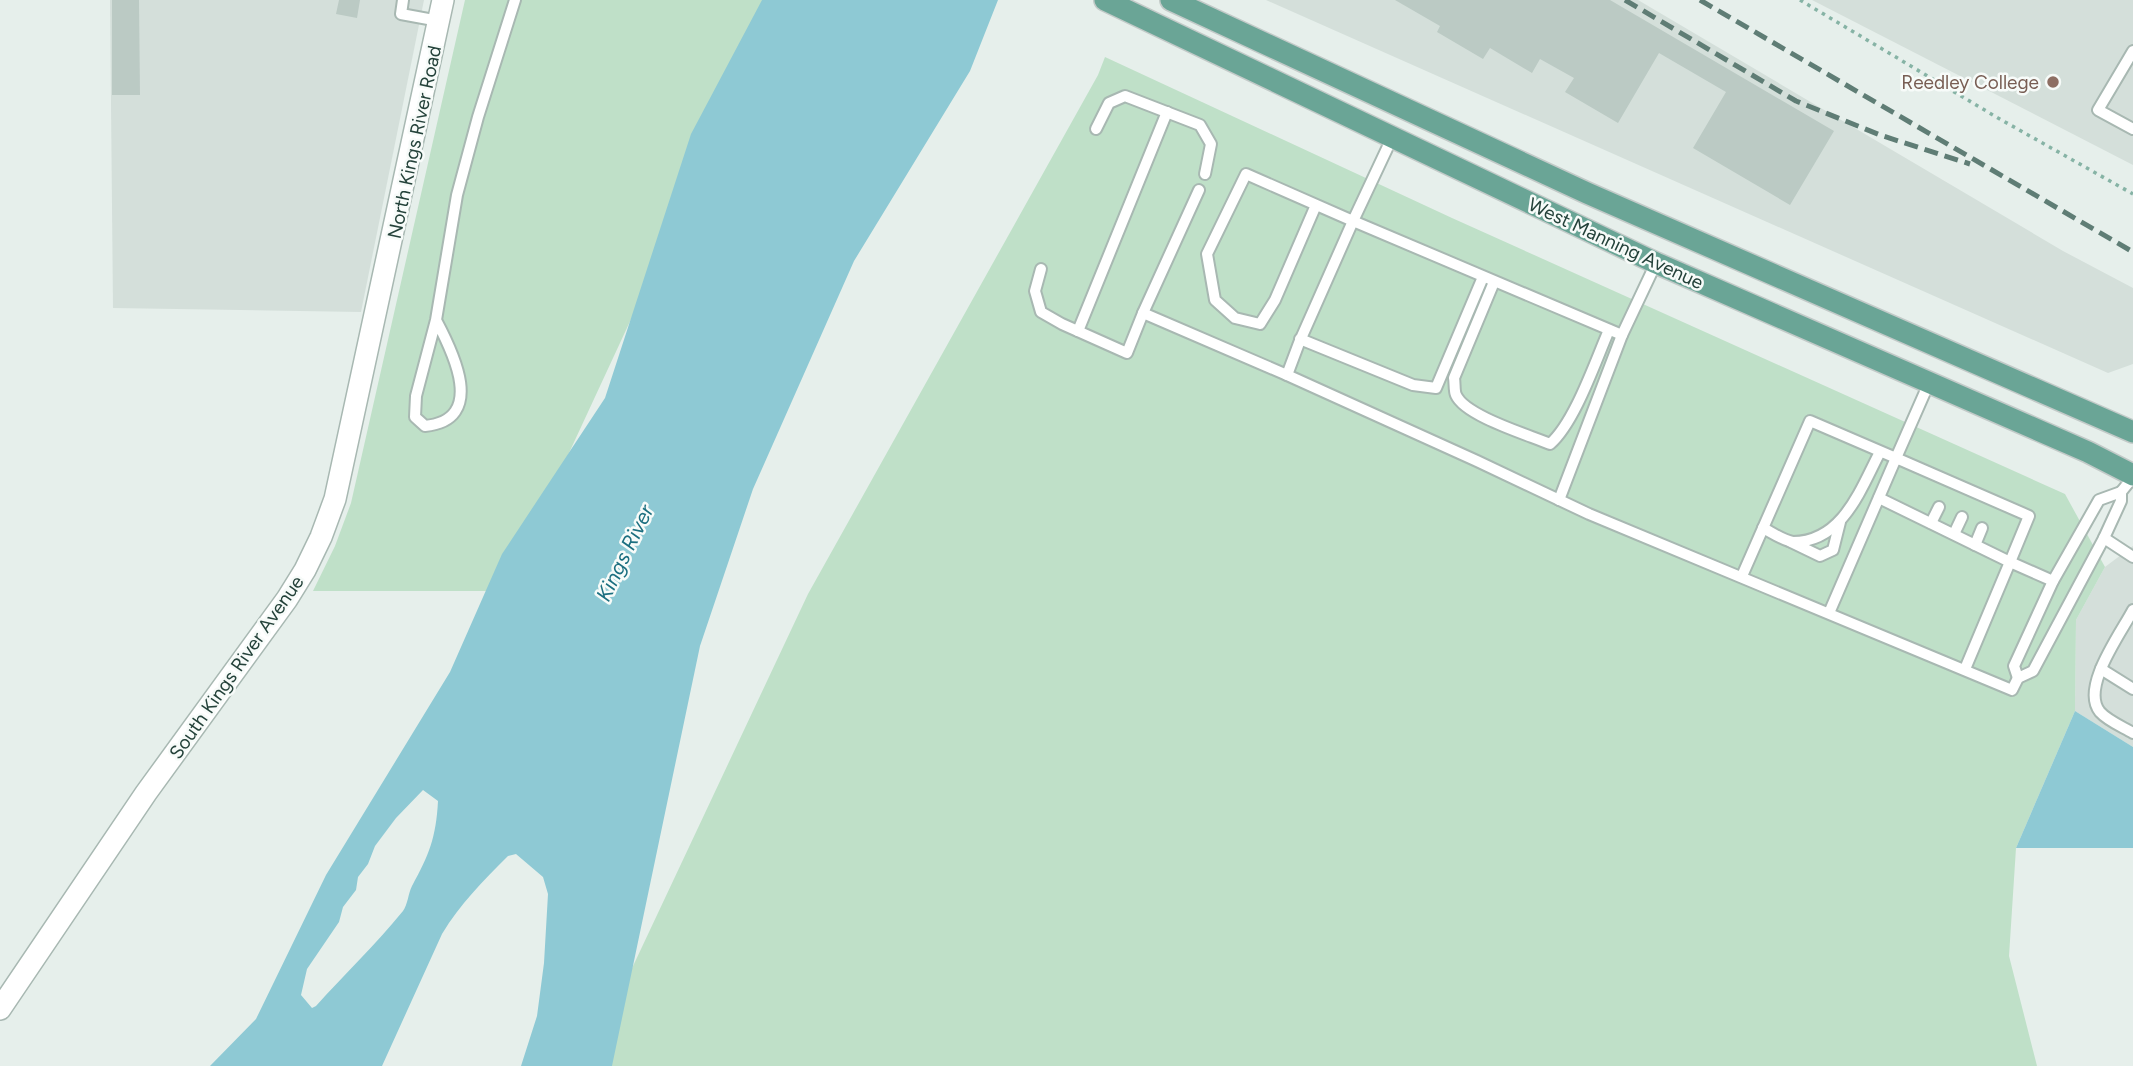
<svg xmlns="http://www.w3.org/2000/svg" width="2133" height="1066" viewBox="0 0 2133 1066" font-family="Figtree,sans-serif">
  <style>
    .built { fill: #d4dfda }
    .green { fill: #bfe0c8 }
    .water { fill: #8ec9d4; fill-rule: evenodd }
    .building { fill: #bbcac4 }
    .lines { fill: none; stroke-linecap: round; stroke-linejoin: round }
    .lane-casing { stroke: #a8b8b2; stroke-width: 14 }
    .street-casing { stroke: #a8b8b2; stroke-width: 24 }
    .primary-casing { stroke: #c2cac8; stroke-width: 24 }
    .path { stroke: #86b3a5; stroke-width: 3.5; stroke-dasharray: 3.5 5; stroke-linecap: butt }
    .lane { stroke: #fff; stroke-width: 10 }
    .street { stroke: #fff; stroke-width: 21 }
    .primary { stroke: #6aa596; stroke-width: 21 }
    .rail { stroke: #5f7d75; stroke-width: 5; stroke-dasharray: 14 7; stroke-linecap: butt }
    .education-dot { fill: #8d6e63; stroke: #f7fbf9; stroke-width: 2.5 }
    .labels { text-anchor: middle; stroke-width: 5; stroke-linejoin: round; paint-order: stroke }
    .education-label { font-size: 19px; fill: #785e54; stroke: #f7fbf9; text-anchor: end }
    .street-label { font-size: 19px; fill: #24423a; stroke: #f7fbf9 }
    .water-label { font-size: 21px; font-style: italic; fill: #1c6f80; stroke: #f7fbf9 }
  </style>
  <rect width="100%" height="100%" fill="#e6efeb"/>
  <g class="built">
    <path d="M110 0H424L361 312 113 308Z"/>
    <path d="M1266 0H1638L2063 251 2133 288V364L2108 373Z"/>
    <path d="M1812 0H2133V165Z"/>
    <path d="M2133 546V747L2075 711 2076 620 2105 567Z"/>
  </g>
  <g class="green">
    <path d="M465 0H779L505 591H313L335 546 351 503Z"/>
    <path d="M1105 57 1452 218 2065 494 2105 567 2076 620 2075 711 2016 848 2009 956 2037 1066H586L808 594 1098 75Z"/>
  </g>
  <g class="water">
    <path d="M762 0H998L970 71 854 261 753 489 700 646 612 1066H521L537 1016 544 963 548 894 543 877 516 854 508 856C483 881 460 904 442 934L382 1066H210L256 1019 326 875 450 672 502 554 605 398 691 134ZM423 790 438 801C436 838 429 855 412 886 408 894 408 904 403 911 376 944 344 975 316 1006L312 1008 301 995 307 969 339 922 343 907 356 890 358 877 368 864 375 846 396 818Z"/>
    <path d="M2075 711 2133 747V848H2016Z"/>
  </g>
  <g class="building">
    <path d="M112 0H139L140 95H112Z"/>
    <path d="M339 0H360L357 18 336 14Z"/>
    <path d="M1395 0H1610L1834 131 1790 205 1693 148 1726 92 1659 53 1618 123 1565 92 1574 78 1540 59 1532 73 1490 48 1483 59 1437 32 1440 26Z"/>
  </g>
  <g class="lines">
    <defs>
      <g id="lane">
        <path d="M403 0 401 14 439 21"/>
        <path d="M2133 51 2098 110 2133 129"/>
        <path d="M1096 129 1109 103 1125 96 1200 125 1211 144 1205 174"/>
        <path d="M1199 190 1143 313 1287 375"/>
        <path d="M1316 205 1275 300 1260 324 1235 318 1215 300 1207 254 1246 174 1353 221 1392 138"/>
        <path d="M1656 263 1622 335 1353 221 1299 343 1287 375 1477 461 1589 514 2012 690 2018 678 2033 671 2104 538 2121 501V492L2133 477"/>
        <path d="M1041 269 1035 291 1041 312 1062 324 1127 353 1143 313"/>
        <path d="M1494 282 1454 378C1455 383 1454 391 1456 395 1465 416 1529 435 1550 444 1575 422 1595 362 1609 330"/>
        <path d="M436 320C453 352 487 420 425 426L415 417 416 396 436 320 457 195 478 117 515 0"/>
        <path d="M1078 331 1167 112"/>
        <path d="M1300 339 1413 385 1436 388 1483 277"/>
        <path d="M1879 498 2010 562 1965 669"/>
        <path d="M1559 500 1622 335"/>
        <path d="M1931 523 1939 507"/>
        <path d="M1763 528C1771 532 1784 541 1793 542 1843 542 1861 488 1880 452"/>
        <path d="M1954 534 1962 517"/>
        <path d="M2104 538 2133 557"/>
        <path d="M1791 542 1820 556 1833 550 1840 522"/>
        <path d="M1975 545 1982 528"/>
        <path d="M1742 576 1810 421 1896 458 1929 383"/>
        <path d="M2133 610C2121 633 2080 688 2100 712 2108 721 2123 727 2133 733"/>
        <path d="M1829 613 1896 458 2029 516 2010 562 2053 581"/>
        <path d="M2101 669 2133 689"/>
        <path d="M2018 678 2014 666 2053 581 2099 500 2121 492"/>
      </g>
      <path id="street" d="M0 1009 146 793 287 599 305 570 321 537 335 499 443 0"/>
      <g id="primary">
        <path d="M1105 0 1656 263 2088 452 2133 475"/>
        <path d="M1171 0 1587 193 2133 432"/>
      </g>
    </defs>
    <use href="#lane" class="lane-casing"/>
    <use href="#street" class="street-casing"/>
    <use href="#primary" class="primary-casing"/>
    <path class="path" d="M1800 0 1998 118 2133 194"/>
    <use href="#lane" class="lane"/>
    <use href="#street" class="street"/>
    <use href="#primary" class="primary"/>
    <g class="rail">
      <path d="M1625 0 1796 101 1880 135 1970 164"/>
      <path d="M1700 0 2133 252"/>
    </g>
  </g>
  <circle class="education-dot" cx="2053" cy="82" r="7"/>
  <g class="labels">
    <g class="education-label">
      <text x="2039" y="89">Reedley College</text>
    </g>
    <g class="street-label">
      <text transform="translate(414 142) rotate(-78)" y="7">North Kings River Road</text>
      <text transform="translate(1616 243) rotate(25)" y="7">West Manning Avenue</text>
      <text transform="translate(236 667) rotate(-55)" y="7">South Kings River Avenue</text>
    </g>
    <g class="water-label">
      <text transform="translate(625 553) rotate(-64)" y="7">Kings River</text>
    </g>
  </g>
</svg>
